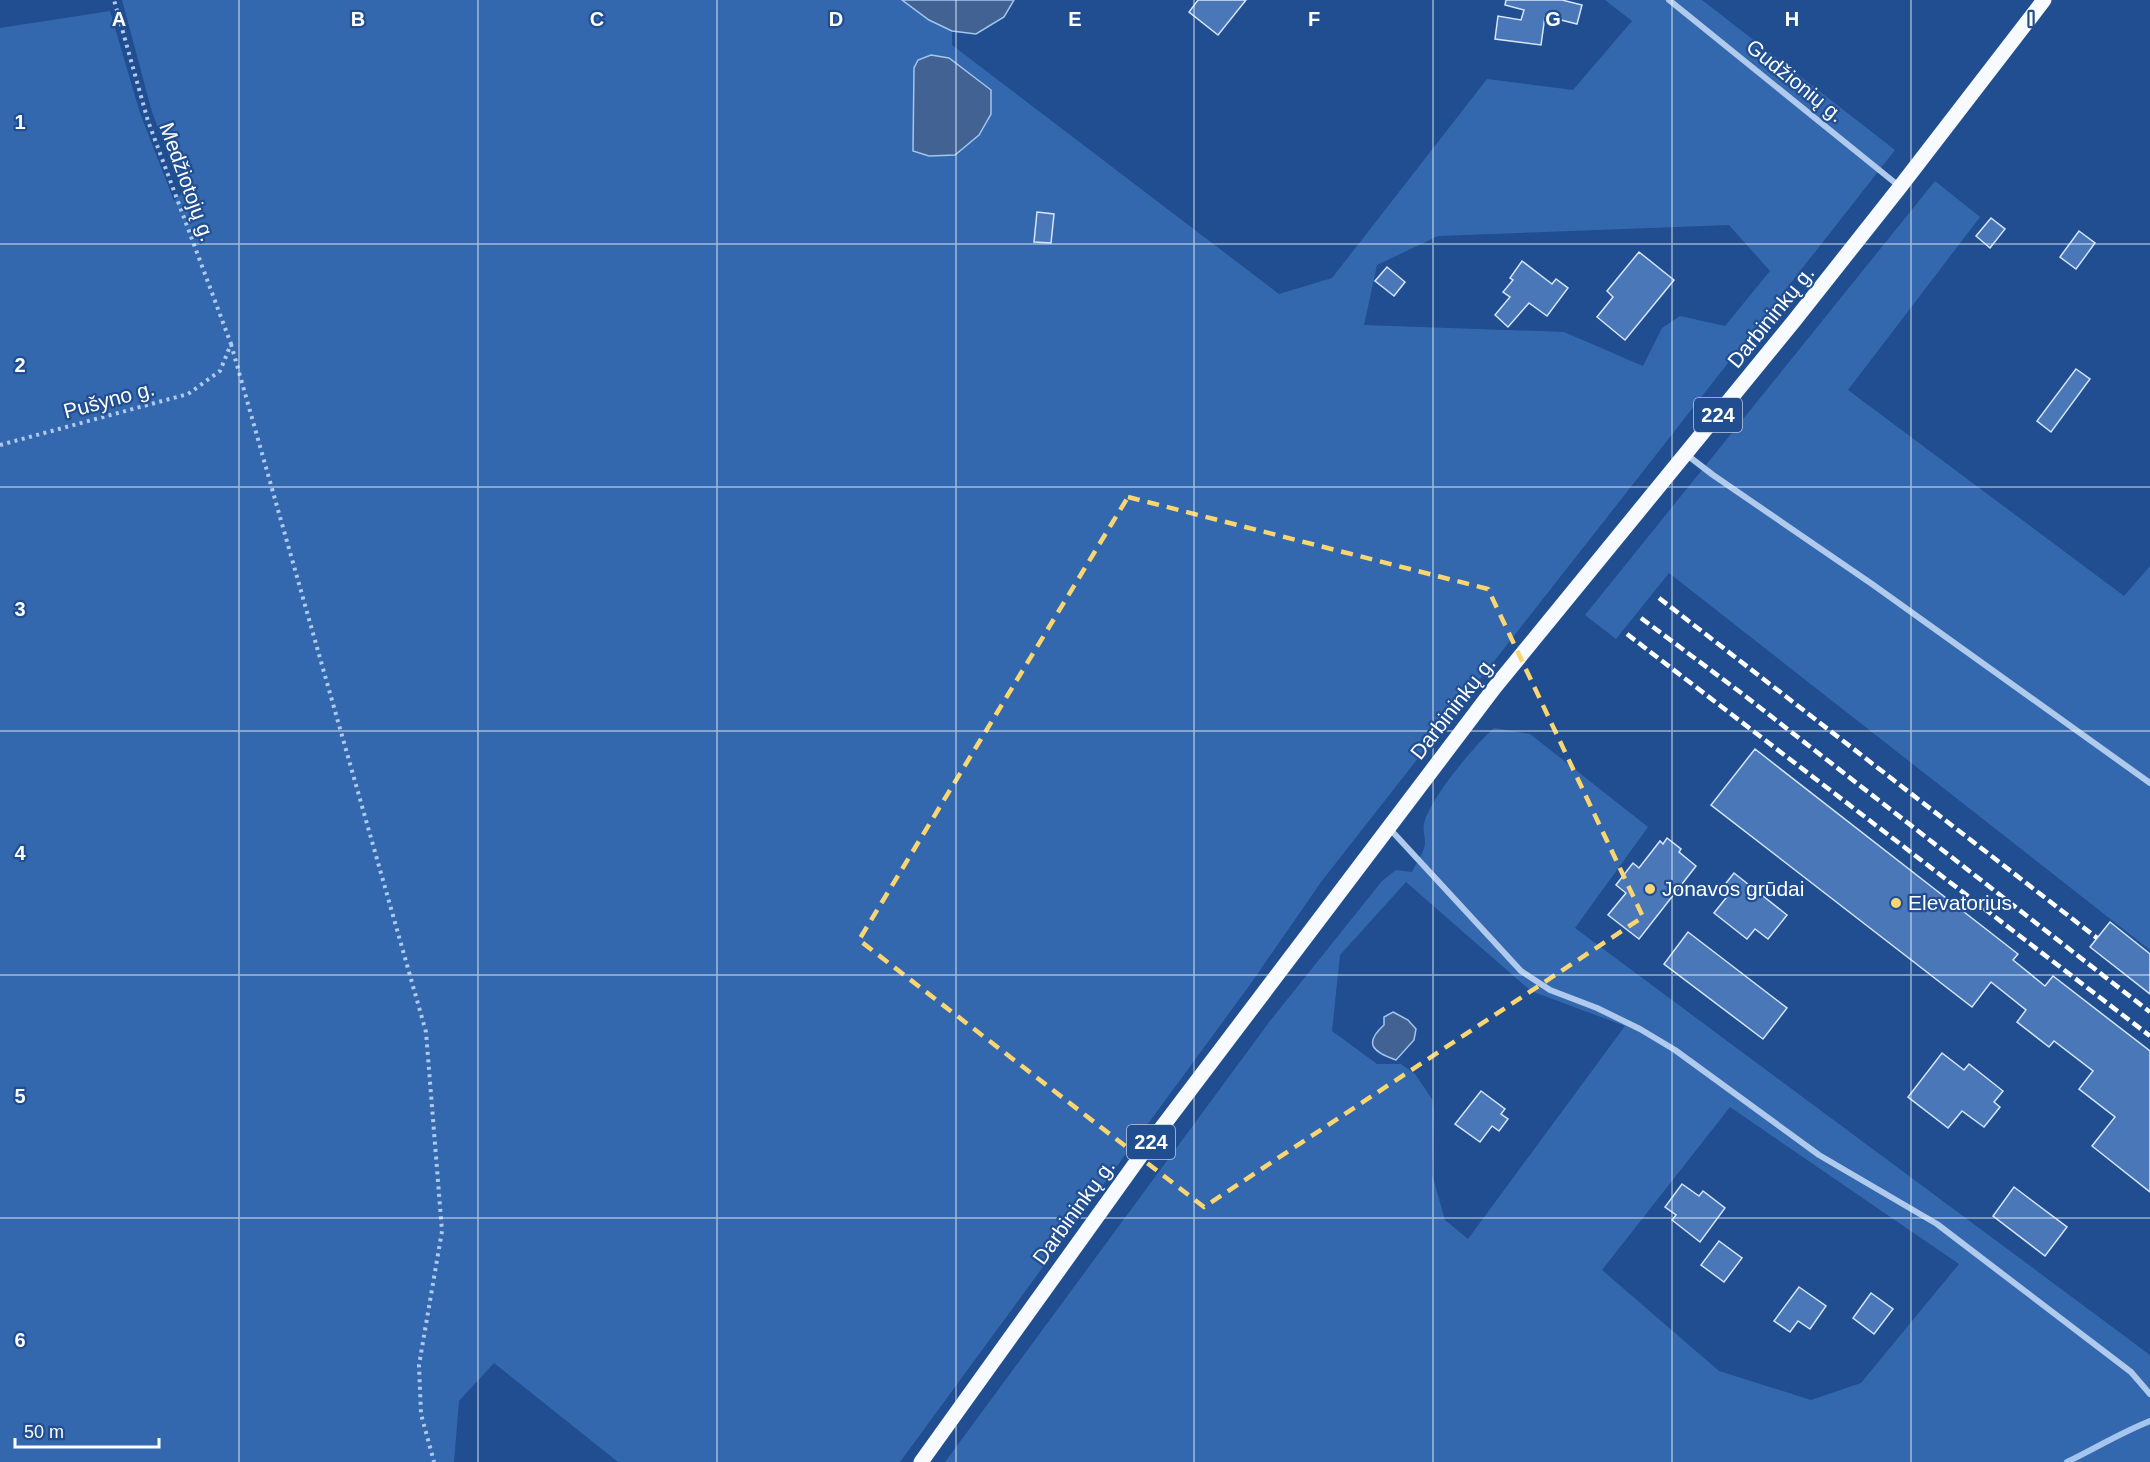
<svg xmlns="http://www.w3.org/2000/svg" width="2150" height="1462" viewBox="0 0 2150 1462" font-family="Helvetica,sans-serif">
  <style>
    .green { fill: #3468ae; fill-rule: evenodd }
    .water { fill: #416292; stroke: #a4c5ee; stroke-width: 1.5 }
    .lines { fill: none; stroke-linecap: round; stroke-linejoin: round }
    .stream { stroke: #a4c5ee; stroke-width: 6 }
    .building { fill: #4977b8; stroke: #d6e5f9; stroke-width: 1.5 }
    .path { stroke: #b0caed; stroke-width: 4; stroke-dasharray: 3 4.5; stroke-linecap: butt }
    .street { stroke: #b0caed; stroke-width: 6 }
    .primary { stroke: #f7faff; stroke-width: 15 }
    .rail { stroke: #fff; stroke-width: 4.5; stroke-dasharray: 10 4.5; stroke-linecap: butt }
    .marked { fill: none; stroke: #fad671; stroke-width: 4.5; stroke-dasharray: 12 8; stroke-linejoin: round }
    .grid { fill: none; stroke: #fff; stroke-width: 1.5; stroke-opacity: 0.55 }
    .poi-dot { fill: #fad671; stroke: #204e90; stroke-width: 2 }
    .labels { text-anchor: middle; stroke-width: 4.5; stroke-linejoin: round; paint-order: stroke }
    .shield { fill: #204e90; stroke: #bccade; stroke-width: 1.5 }
    .shield-label { font-size: 20px; font-weight: bold; fill: #fff }
    .street-label { font-size: 21px; fill: #fff; stroke: #204e90 }
    .poi-label { font-size: 21px; fill: #fff; stroke: #204e90; text-anchor: start }
    .grid-label { font-size: 20px; text-anchor: middle; font-weight: bold; fill: #fff; stroke: #204e90; stroke-width: 4.5; stroke-linejoin: round; paint-order: stroke }
  </style>
  <rect width="100%" height="100%" fill="#204e90"/>
  <g class="green">
    <path d="M122 0H902L929 20 952 31V45L1279 294 1332 278 1487 79 1573 90 1632 21 1605 0H1702L1895 150 1321 882 1249 986 900 1462H618L494 1363 459 1401 454 1462H0V28L110 11 140 113 174 201 183 192 152 112ZM1729 225 1770 271 1725 326 1680 316 1662 328 1643 366 1564 332 1364 325 1377 265 1438 236Z"/>
    <path d="M1935 181 1980 217 1848 390 2124 596 2150 566V950L1669 573 1616 639 1585 615Z"/>
    <path d="M1494 728 1530 734 1648 827 1575 928 2150 1355V1462H945L1270 1021 1382 881 1396 870 1412 872C1416 864 1425 851 1425 843 1425 834 1422 830 1425 820 1434 794 1474 746 1494 728ZM1406 882 1531 991 1625 1026 1468 1239 1445 1220 1432 1174 1434 1112 1432 1099 1415 1074 1401 1064H1377L1332 1031 1340 955ZM1730 1107 1959 1264 1861 1383 1811 1400 1719 1371 1602 1270Z"/>
  </g>
  <g class="water">
    <path d="M902 0H1014L1004 17 976 34 952 31 929 20Z"/>
    <path d="M931 55 949 58 991 90V114L979 135 955 155 929 156 913 151 914 68 918 60Z"/>
    <path d="M1393 1012 1408 1020 1416 1029 1414 1040 1396 1060C1373 1052 1363 1044 1384 1025V1017Z"/>
  </g>
  <g class="lines">
    <path class="stream" d="M2067 1462C2094 1449 2122 1432 2150 1421"/>
  </g>
  <g class="building">
    <path d="M1198 0H1246L1218 35 1189 12Z"/>
    <path d="M1506 0H1562L1582 5 1577 24 1545 16 1541 45 1495 39 1498 16 1521 20 1524 10 1505 5Z"/>
    <path d="M1037 212 1054 214 1051 243 1034 242Z"/>
    <path d="M1991 218 2005 229 1990 248 1976 236Z"/>
    <path d="M2079 231 2095 243 2076 269 2060 257Z"/>
    <path d="M1639 252 1674 280 1625 340 1597 317 1613 297 1607 291Z"/>
    <path d="M1522 261 1552 284 1556 279 1568 288 1547 316 1529 303 1508 327 1495 315 1510 297 1503 292 1513 280 1510 278Z"/>
    <path d="M1387 267 1405 282 1394 296 1375 281Z"/>
    <path d="M2076 369 2090 379 2051 432 2037 421Z"/>
    <path d="M1755 749 2018 954 2013 960 2045 986 2053 976 2150 1051V1192L2092 1146 2115 1117 2079 1089 2093 1071 2054 1041 2049 1047 2017 1022 2026 1010 1991 982 1972 1007 1711 805Z"/>
    <path d="M1667 838 1681 849 1679 852 1696 866 1639 939 1608 915 1626 893 1616 885 1633 863 1639 868 1660 841 1663 844Z"/>
    <path d="M1734 873 1787 915 1768 939 1755 929 1747 939 1714 913 1730 893 1723 887Z"/>
    <path d="M2110 922 2150 954V994L2090 947Z"/>
    <path d="M1688 932 1787 1008 1763 1039 1664 964Z"/>
    <path d="M1942 1053 1964 1070 1969 1064 2003 1091 1994 1102 2000 1107 1984 1127 1962 1111 1948 1128 1908 1097Z"/>
    <path d="M1481 1091 1505 1109 1501 1114 1508 1119 1499 1131 1492 1126 1480 1142 1455 1124Z"/>
    <path d="M1682 1184 1699 1196 1703 1191 1725 1208 1700 1242 1672 1220 1676 1215 1665 1207Z"/>
    <path d="M2014 1187 2067 1227 2045 1256 1993 1216Z"/>
    <path d="M1719 1241 1742 1258 1724 1282 1701 1265Z"/>
    <path d="M1799 1287 1826 1306 1810 1329 1798 1321 1790 1332 1774 1321Z"/>
    <path d="M1871 1293 1893 1309 1874 1334 1853 1318Z"/>
  </g>
  <g class="lines">
    <g class="path">
      <path d="M231 344 426 1032 442 1231 419 1365 421 1414 434 1462"/>
      <path d="M0 445 188 394 220 371 231 344 148 121 114 0"/>
    </g>
    <g class="street">
      <path d="M1669 0 1899 186"/>
      <path d="M1687 455 1713 475 1872 584 2150 783"/>
      <path d="M1389 828 1521 971 1550 990 1597 1008 1640 1029 1675 1050 1819 1155 1937 1224 2131 1372 2150 1394"/>
    </g>
    <path class="primary" d="M921 1462 1150 1143 1495 687 1794 321 1900 187 2044 0"/>
    <g class="rail">
      <path d="M1659 598 2097 938"/>
      <path d="M1641 618 1740 692 2150 1012"/>
      <path d="M1627 634 2150 1036"/>
    </g>
  </g>
  <path class="marked" d="M1128 497 1488 589 1643 917 1204 1207 859 940Z"/>
  <path class="grid" d="M239 0V1462M478 0V1462M717 0V1462M956 0V1462M1194 0V1462M1433 0V1462M1672 0V1462M1911 0V1462M0 244H2150M0 487H2150M0 731H2150M0 975H2150M0 1218H2150"/>
  <g class="poi-dot">
    <circle cx="1650" cy="889" r="6"/>
    <circle cx="1896" cy="903" r="6"/>
  </g>
  <g class="labels">
    <g class="shield">
      <rect x="1694" y="398" width="48" height="34" rx="4.5"/>
      <rect x="1127" y="1125" width="48" height="34" rx="4.5"/>
    </g>
    <g class="shield-label">
      <text x="1718" y="422">224</text>
      <text x="1151" y="1149">224</text>
    </g>
    <g class="street-label">
      <text transform="translate(1795 81) rotate(39)" y="7">Gudžionių g.</text>
      <text transform="translate(187 182) rotate(70)" y="7">Medžiotojų g.</text>
      <text transform="translate(1771 317) rotate(-51)" y="7">Darbininkų g.</text>
      <text transform="translate(109 400) rotate(-15)" y="7">Pušyno g.</text>
      <text transform="translate(1453 708) rotate(-52)" y="7">Darbininkų g.</text>
      <text transform="translate(1074 1212) rotate(-54)" y="7">Darbininkų g.</text>
    </g>
    <g class="poi-label">
      <text x="1662" y="896">Jonavos grūdai</text>
      <text x="1908" y="910">Elevatorius</text>
    </g>
  </g>
  <g class="grid-label">
    <text x="119" y="26">A</text>
    <text x="358" y="26">B</text>
    <text x="597" y="26">C</text>
    <text x="836" y="26">D</text>
    <text x="1075" y="26">E</text>
    <text x="1314" y="26">F</text>
    <text x="1553" y="26">G</text>
    <text x="1792" y="26">H</text>
    <text x="2031" y="26">I</text>
    <text x="20" y="129">1</text>
    <text x="20" y="372">2</text>
    <text x="20" y="616">3</text>
    <text x="20" y="860">4</text>
    <text x="20" y="1103">5</text>
    <text x="20" y="1347">6</text>
  </g>
  <path d="M15 1438v9h144v-9" fill="none" stroke="#ffffff" stroke-width="3"/>
  <text x="24" y="1438" font-size="18" fill="#ffffff" stroke="#204e90" stroke-width="4.5" paint-order="stroke">50 m</text>
</svg>
